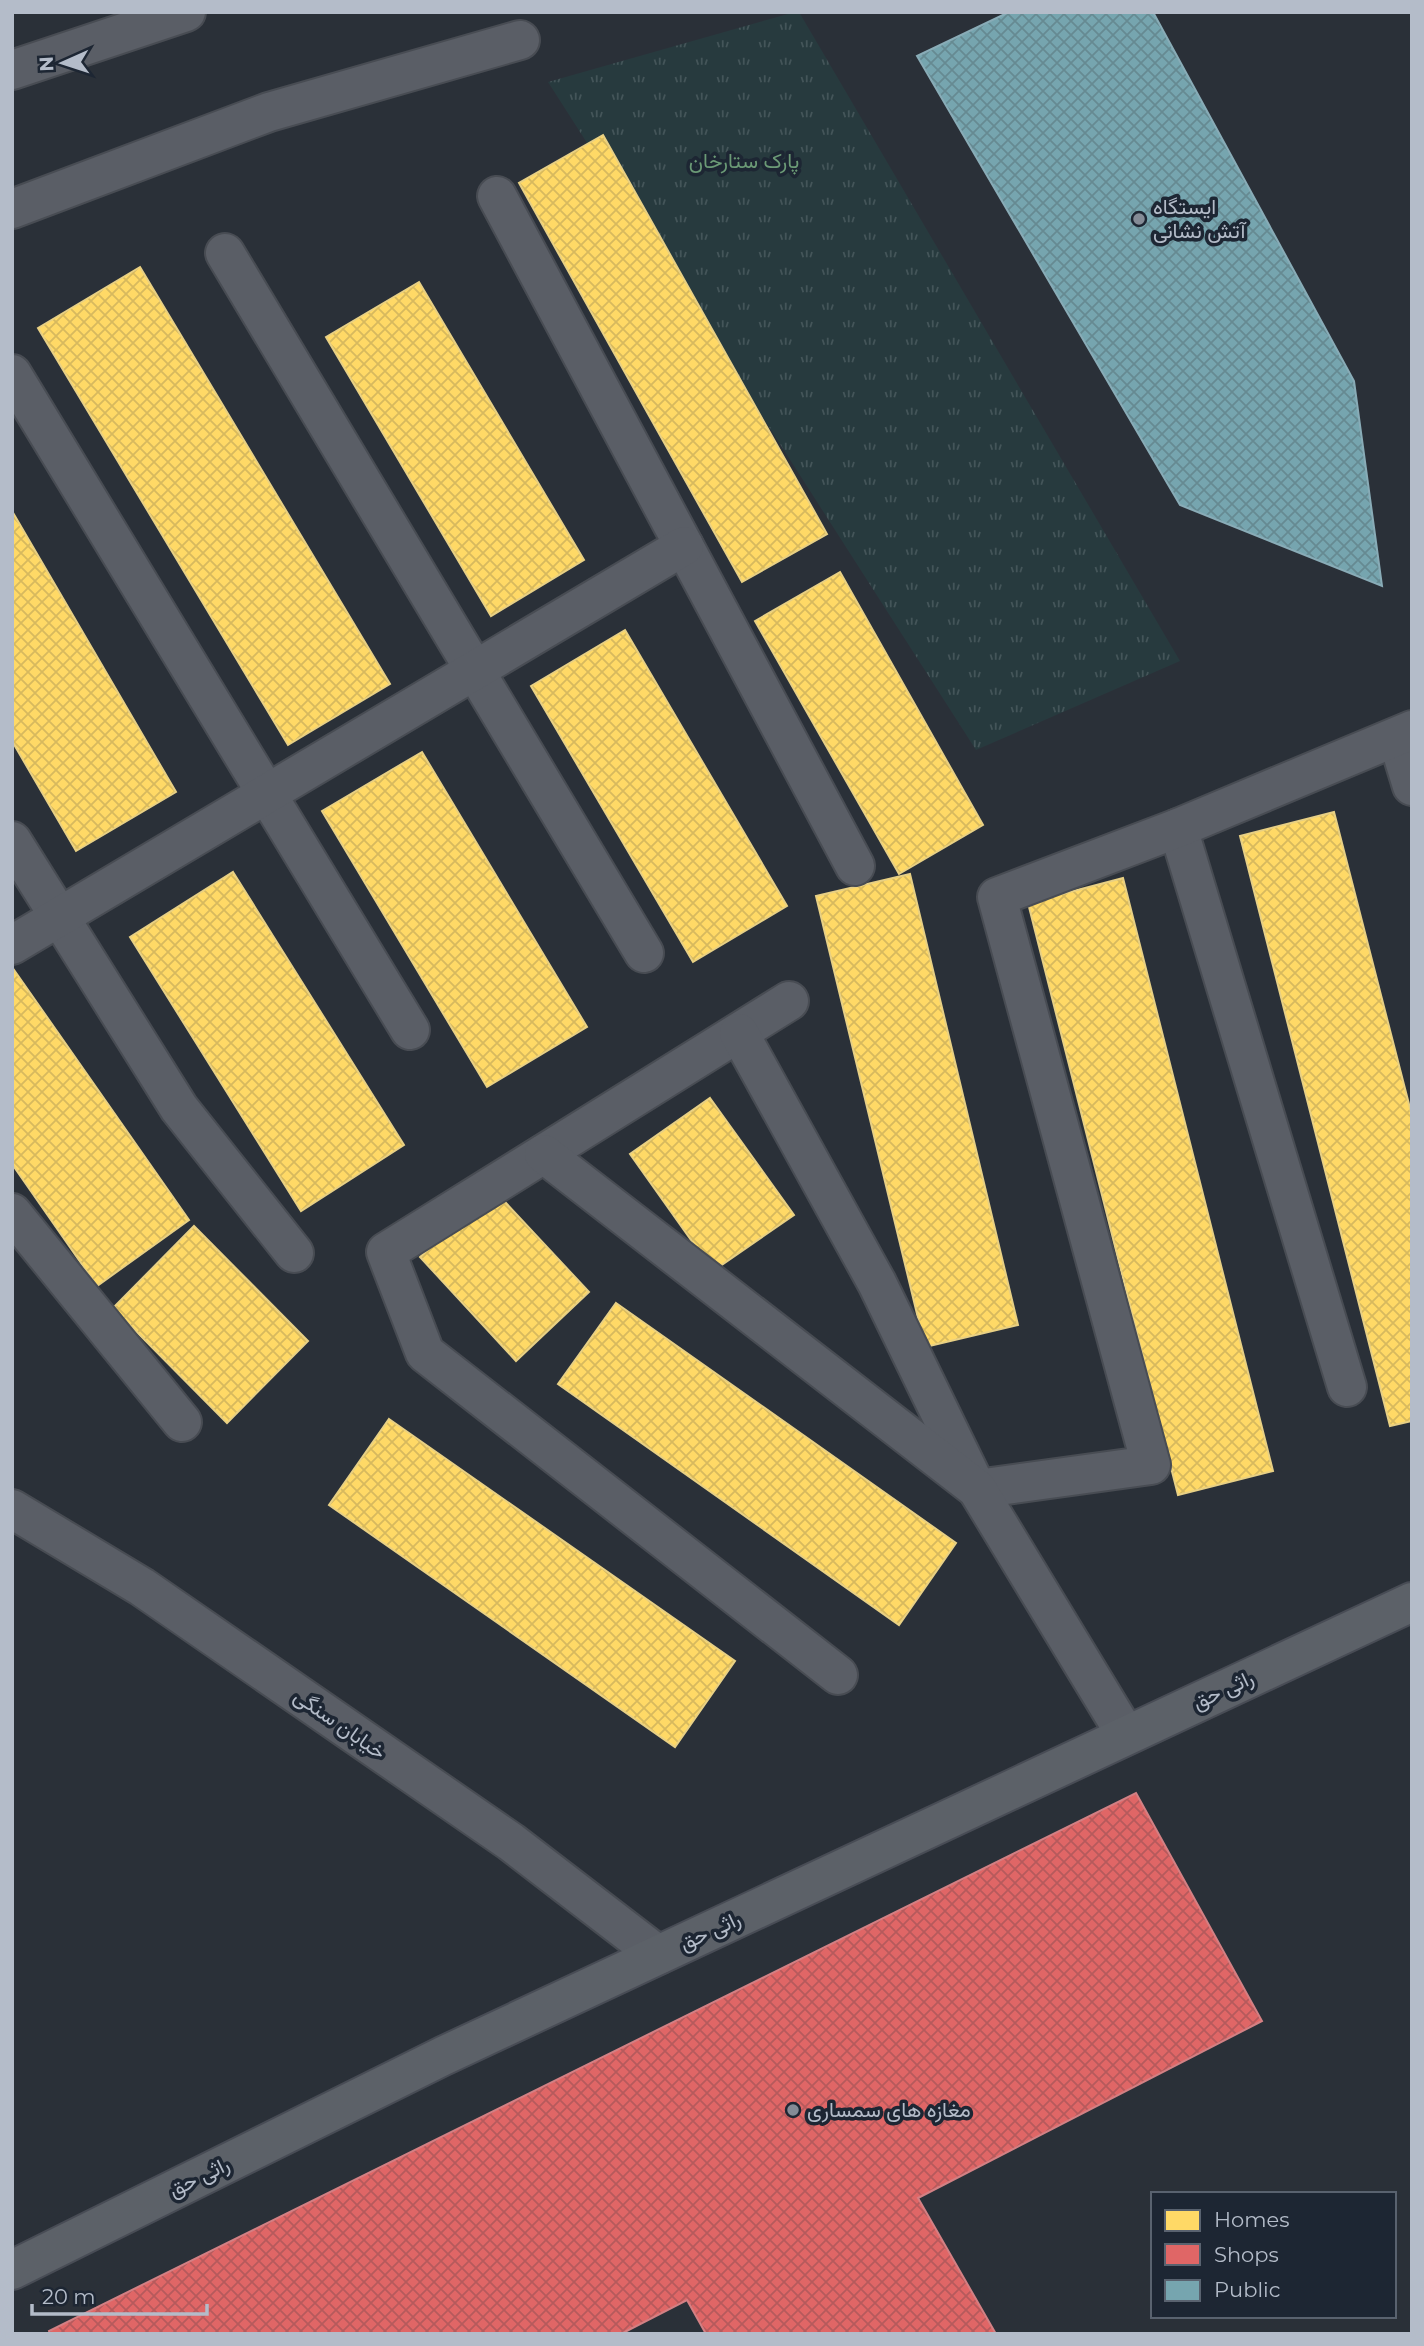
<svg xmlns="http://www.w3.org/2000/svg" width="1424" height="2346" viewBox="0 0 1424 2346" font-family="Montserrat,Vazirmatn,sans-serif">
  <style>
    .park { fill: url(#park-tufts) }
    .homes { fill: url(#homes-cross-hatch); stroke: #e8d084; stroke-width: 2 }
    .shops { fill: url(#shops-cross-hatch); stroke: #d38084; stroke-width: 2 }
    .public { fill: url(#public-cross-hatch); stroke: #89acb7; stroke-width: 2 }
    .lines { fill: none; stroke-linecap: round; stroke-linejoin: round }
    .minor-casing { stroke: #484c53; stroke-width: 42 }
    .major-casing { stroke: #484c55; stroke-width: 42 }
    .minor { stroke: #5a5e66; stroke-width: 38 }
    .major { stroke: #5c6168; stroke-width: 38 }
    .poi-dot { fill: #848b96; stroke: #1d2633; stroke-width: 2.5 }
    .labels { text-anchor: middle; stroke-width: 7; stroke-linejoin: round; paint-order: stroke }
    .park-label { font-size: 21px; fill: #6b9a76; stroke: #1d2633 }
    .poi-label { font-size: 21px; fill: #b4bcc9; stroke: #1d2633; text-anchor: start }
    .street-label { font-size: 21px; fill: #b4bcc9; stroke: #1d2633 }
  </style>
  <defs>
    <pattern id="park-tufts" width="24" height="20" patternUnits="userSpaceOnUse" patternTransform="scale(1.75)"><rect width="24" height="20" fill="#273a3e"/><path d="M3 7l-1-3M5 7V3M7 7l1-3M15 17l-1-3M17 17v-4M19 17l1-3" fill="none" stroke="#445559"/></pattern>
    <pattern id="homes-cross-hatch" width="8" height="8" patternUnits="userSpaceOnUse" patternTransform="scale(1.75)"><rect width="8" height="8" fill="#ffd966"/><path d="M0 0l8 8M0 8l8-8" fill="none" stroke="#d7b95e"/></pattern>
    <pattern id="shops-cross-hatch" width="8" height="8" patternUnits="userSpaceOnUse" patternTransform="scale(1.75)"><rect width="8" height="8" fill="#e06666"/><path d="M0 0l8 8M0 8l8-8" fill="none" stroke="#b65a5c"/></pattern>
    <pattern id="public-cross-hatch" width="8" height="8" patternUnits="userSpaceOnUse" patternTransform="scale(1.75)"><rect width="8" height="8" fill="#76a5af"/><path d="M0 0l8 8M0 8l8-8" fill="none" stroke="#668a92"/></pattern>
  </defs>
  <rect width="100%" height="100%" fill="#2a3038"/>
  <path class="park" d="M795 12H799L1180 661 976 750 548 82Z"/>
  <g class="homes">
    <path d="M603 135 827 534 742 582 519 183Z"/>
    <path d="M140 267 390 684 288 745 38 328Z"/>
    <path d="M419 282 584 560 491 616 326 337Z"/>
    <path d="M12 511 176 792 76 851 12 741Z"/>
    <path d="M840 572 983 825 899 874 755 621Z"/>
    <path d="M625 630 787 906 693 962 531 686Z"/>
    <path d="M422 752 587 1027 487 1087 322 811Z"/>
    <path d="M1334 812 1412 1116V1421L1390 1426 1240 836Z"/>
    <path d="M233 872 404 1145 301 1211 130 937Z"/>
    <path d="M910 874 1018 1325 925 1347 816 896Z"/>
    <path d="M1123 878 1273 1471 1178 1495 1028 903Z"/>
    <path d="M12 967 189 1220 97 1286 12 1164Z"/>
    <path d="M710 1098 794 1215 713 1271 630 1154Z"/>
    <path d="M492 1188 589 1292 516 1361 420 1257Z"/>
    <path d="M194 1226 308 1341 227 1423 113 1308Z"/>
    <path d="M616 1303 956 1543 899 1625 558 1384Z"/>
    <path d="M389 1419 735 1661 675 1747 329 1505Z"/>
  </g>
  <path class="shops" d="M1136 1793 1262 2021 918 2198 996 2334H706L687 2300 621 2334H50L49 2331Z"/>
  <path class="public" d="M1009 12H1153L1354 381 1382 586 1180 505 917 56Z"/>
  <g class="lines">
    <defs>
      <g id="minor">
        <path d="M12 70 186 12"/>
        <path d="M497 196 855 866"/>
        <path d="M12 209 269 112 520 40"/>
        <path d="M225 253 644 953"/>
        <path d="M12 374 410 1030"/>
        <path d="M1397 737 1412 786"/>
        <path d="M1178 828 1347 1387"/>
        <path d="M12 841 179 1108 294 1253"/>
        <path d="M12 945 684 546"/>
        <path d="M789 1001 386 1252 425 1353 838 1675"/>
        <path d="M739 1033 877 1283 977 1489 1151 1465 997 897 1178 828 1412 730"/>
        <path d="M544 1154 977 1489 1126 1735"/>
        <path d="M12 1213 182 1422"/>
        <path d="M12 1509 142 1587 511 1842 658 1955"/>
      </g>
      <path id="major" d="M12 2270 443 2056 1412 1602"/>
    </defs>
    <use href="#minor" class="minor-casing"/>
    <use href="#major" class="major-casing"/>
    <use href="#minor" class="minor"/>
    <use href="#major" class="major"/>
  </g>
  <g class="poi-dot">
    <circle cx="1139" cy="219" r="7"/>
    <circle cx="793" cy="2110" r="7"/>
  </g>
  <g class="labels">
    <g class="park-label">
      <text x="744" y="168">پارک ستارخان</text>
    </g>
    <g class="poi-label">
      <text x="1153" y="214">ایستگاه<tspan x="1153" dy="24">آتش نشانی</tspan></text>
      <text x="807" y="2117">مغازه های سمساری</text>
    </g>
    <g class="street-label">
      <text transform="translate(1223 1690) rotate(-25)" y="7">راثی حق</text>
      <text transform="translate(340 1724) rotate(35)" y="7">خیابان سنگی</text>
      <text transform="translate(710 1931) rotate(-25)" y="7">راثی حق</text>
      <text transform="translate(199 2177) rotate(-26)" y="7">راثی حق</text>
    </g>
  </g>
  <rect width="1424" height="2346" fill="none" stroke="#b4bcc9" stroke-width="28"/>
  <rect x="1151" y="2192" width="245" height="126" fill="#1d2633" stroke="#59626f" stroke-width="2"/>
  <rect x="1165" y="2210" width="35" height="21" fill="#ffd966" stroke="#59626f" stroke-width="2"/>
  <text x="1214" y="2227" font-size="21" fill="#b4bcc9">Homes</text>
  <rect x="1165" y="2244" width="35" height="21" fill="#e06666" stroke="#59626f" stroke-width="2"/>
  <text x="1214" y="2262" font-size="21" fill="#b4bcc9">Shops</text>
  <rect x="1165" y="2280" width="35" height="21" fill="#76a5af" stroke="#59626f" stroke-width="2"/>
  <text x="1214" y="2297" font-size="21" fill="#b4bcc9">Public</text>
  <g transform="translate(63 63) rotate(267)" stroke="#1d2633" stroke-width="5" paint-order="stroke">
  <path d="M0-5L12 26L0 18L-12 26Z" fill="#b4bcc9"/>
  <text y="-10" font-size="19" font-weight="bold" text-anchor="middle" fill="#b4bcc9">N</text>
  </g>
  <path d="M32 2304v10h175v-10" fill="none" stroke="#b4bcc9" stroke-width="3.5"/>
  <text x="42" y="2304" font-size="21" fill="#b4bcc9" stroke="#1d2633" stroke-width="5" paint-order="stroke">20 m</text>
</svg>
